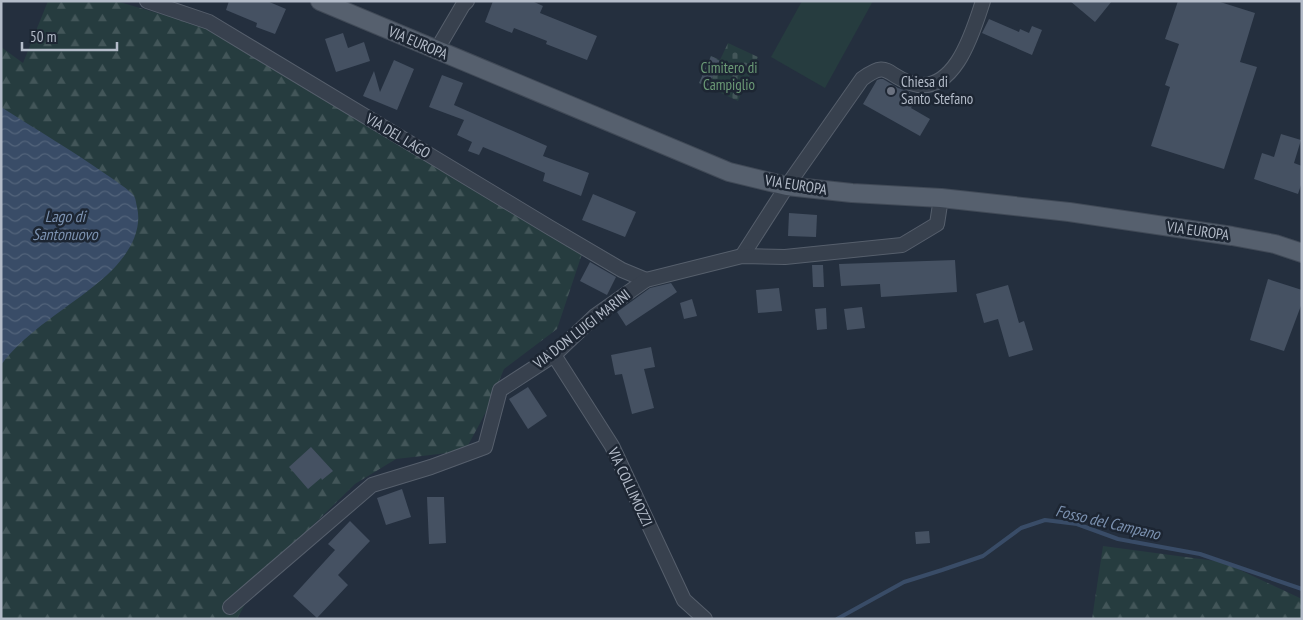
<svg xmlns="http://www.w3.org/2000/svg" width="1303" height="620" viewBox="0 0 1303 620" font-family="'PT Sans Narrow',sans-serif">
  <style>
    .grass { fill: #263c3f }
    .forest { fill: url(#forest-firs) }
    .cemetery { fill: url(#cemetery-stones) }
    .water { fill: url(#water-waves) }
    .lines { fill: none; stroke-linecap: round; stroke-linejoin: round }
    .stream { stroke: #394c67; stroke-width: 4 }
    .building { fill: #455162 }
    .minor-casing { stroke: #565f6c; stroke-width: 16 }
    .major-casing { stroke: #414a57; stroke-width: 20 }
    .minor { stroke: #38414e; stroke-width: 14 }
    .major { stroke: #56606e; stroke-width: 18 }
    .worship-dot { fill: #6b7280; stroke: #1d2633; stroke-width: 2 }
    .labels { text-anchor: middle; stroke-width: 5; stroke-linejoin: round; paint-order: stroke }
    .street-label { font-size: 15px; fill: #b4bcc9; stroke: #1d2633 }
    .park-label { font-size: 15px; fill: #6b9a76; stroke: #1d2633 }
    .poi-label { font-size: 15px; fill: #b4bcc9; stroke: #1d2633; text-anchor: start }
    .water-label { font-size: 16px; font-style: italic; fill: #7c92b1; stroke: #1d2633 }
  </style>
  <defs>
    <pattern id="forest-firs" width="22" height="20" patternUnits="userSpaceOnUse" patternTransform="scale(1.25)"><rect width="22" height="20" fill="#263c3f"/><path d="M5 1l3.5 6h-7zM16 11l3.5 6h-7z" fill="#435659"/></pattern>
    <pattern id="cemetery-stones" width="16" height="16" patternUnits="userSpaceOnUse" patternTransform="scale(1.25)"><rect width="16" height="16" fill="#263c3f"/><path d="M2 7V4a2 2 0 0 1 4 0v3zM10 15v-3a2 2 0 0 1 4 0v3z" fill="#435659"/></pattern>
    <pattern id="water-waves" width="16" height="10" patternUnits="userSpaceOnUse" patternTransform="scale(1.25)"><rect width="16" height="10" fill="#394c67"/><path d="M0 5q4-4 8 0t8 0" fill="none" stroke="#53647b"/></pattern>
  </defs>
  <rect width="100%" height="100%" fill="#242f3e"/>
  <path class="grass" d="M802 1H873L825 88 771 57Z"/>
  <g class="forest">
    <path d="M48 1H116L202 26 582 254 557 329 504 369 487 410 465 451 396 459 355 484 260 577 237 619H1V47L23 63Z"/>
    <path d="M1103 546 1223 562 1302 599V619H1092Z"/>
  </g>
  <path class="cemetery" d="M728 43 758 57 738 101 699 83 711 56 720 60Z"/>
  <path class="water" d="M1 107C37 130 73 151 107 175 114 180 130 190 134 196 136 199 136 204 137 207 144 236 121 264 100 281 67 309 27 330 1 365Z"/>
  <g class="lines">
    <path class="stream" d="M837 619 904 582 942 570 983 556 1021 528 1045 520 1077 524 1118 539 1200 554 1302 589"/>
  </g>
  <g class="building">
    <path d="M229 1H267L286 9 275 34 256 27 257 23 226 10Z"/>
    <path d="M493 1H532L543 6 540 13 597 36 587 60 546 44 547 41 514 28 512 33 485 22Z"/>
    <path d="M1070 1H1112L1095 22Z"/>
    <path d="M1178 1H1217L1255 13 1240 62 1257 67 1224 169 1151 146 1170 87 1165 85 1179 44 1165 39Z"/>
    <path d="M989 19 1019 32 1020 29 1029 33 1032 26 1042 30 1032 55 982 33Z"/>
    <path d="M343 33 348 48 364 42 370 61 336 72 325 39Z"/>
    <path d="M711 56 720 61 708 87 699 83Z"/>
    <path d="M394 60 414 69 397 110 363 96 374 71 380 92Z"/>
    <path d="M442 75 463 83 454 105 547 146 543 156 589 173 581 196 543 181 545 173 483 147 479 155 468 151 472 142 457 135 464 120 429 107Z"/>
    <path d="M880 79H883L898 88 910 92 909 95 916 98 911 108 930 119 920 136 863 104 877 80Z"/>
    <path d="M1281 134 1301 140 1294 163 1302 166V182L1298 194 1254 179 1262 153 1274 157Z"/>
    <path d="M593 194 636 212 625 237 582 220Z"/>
    <path d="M789 213 817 215 816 237 788 236Z"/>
    <path d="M955 260 957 292 881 297 880 284 841 286 839 264Z"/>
    <path d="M590 262 616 277 607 295 580 281Z"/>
    <path d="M812 265H823L824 287H813Z"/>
    <path d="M1268 279 1302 290V303L1284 351 1250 340Z"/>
    <path d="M671 283 677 292 626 326 617 312 650 288Z"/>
    <path d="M1008 285 1019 323 1024 321 1033 350 1009 357 998 319 984 323 976 294Z"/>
    <path d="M779 288 782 311 758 313 756 290Z"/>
    <path d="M692 299 697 316 684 319 680 303Z"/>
    <path d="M862 307 865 328 847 330 844 309Z"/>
    <path d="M826 308 827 329 817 330 815 309Z"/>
    <path d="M651 347 655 367 644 369 654 408 632 414 622 374 615 375 611 355Z"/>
    <path d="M528 387 547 416 528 429 509 399Z"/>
    <path d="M311 447 333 471 322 480 321 478 308 489 289 467Z"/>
    <path d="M402 489 411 517 386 525 377 498Z"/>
    <path d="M427 497H444L446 543 429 544Z"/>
    <path d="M350 521 370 541 338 575 348 585 317 618 293 596 335 550 328 544Z"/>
    <path d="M929 531 930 543 916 544 915 532Z"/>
  </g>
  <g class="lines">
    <defs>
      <g id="minor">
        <path d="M147 1 209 22 549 227 622 270 646 280"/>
        <path d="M436 51 463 5 467 1"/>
        <path d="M742 256 787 186 862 79C888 60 885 74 910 83 954 98 973 32 983 1"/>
        <path d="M554 355 612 446 684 600 705 619"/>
        <path d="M230 607 372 485 431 467 485 447 500 390 554 355 595 316 646 280 742 256 785 257 902 245 937 224 941 198"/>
      </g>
      <path id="major" d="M320 1 729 172 787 186 852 193 941 198 1069 212 1232 236 1275 244 1302 253"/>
    </defs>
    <use href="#minor" class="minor-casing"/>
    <use href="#major" class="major-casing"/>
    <use href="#minor" class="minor"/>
    <use href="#major" class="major"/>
  </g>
  <circle class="worship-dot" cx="891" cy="91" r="5"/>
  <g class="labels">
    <g class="street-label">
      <text transform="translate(418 43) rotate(23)" y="5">VIA EUROPA</text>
      <text transform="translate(398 136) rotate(31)" y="5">VIA DEL LAGO</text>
      <text transform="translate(796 185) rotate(9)" y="5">VIA EUROPA</text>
      <text transform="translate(1198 231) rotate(8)" y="5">VIA EUROPA</text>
      <text transform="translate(582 329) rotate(-38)" y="5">VIA DON LUIGI MARINI</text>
      <text transform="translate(630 487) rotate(65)" y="5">VIA COLLIMOZZI</text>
    </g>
    <g class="park-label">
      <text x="729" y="73">Cimitero di<tspan x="729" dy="17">Campiglio</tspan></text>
    </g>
    <g class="poi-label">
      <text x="901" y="87">Chiesa di<tspan x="901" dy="17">Santo Stefano</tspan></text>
    </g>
    <g class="water-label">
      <text x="65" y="222">Lago di<tspan x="65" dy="18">Santonuovo</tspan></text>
      <text transform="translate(1108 522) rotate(13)" y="6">Fosso del Campano</text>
    </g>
  </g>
  <rect width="1303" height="620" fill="none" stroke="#b4bcc9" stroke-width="5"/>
  <path d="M22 42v8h95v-8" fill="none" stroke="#b4bcc9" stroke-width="2.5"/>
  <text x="30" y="42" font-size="15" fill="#b4bcc9" stroke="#1d2633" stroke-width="4" paint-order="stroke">50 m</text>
</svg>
